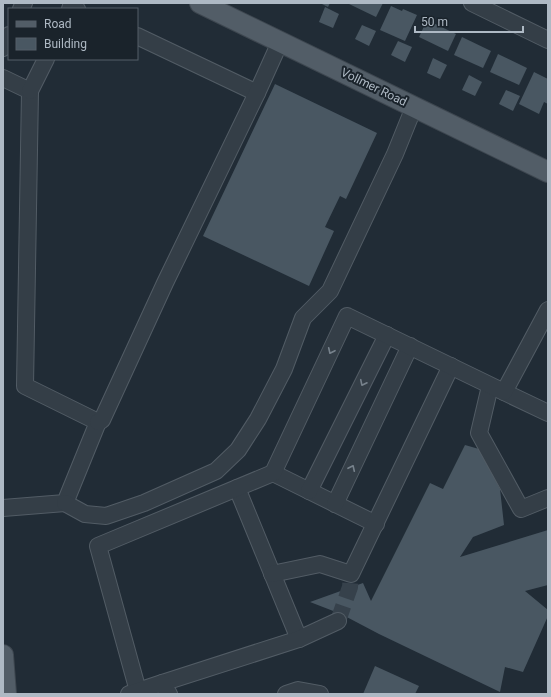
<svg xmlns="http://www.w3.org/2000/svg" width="551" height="697" viewBox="0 0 551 697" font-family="Roboto,sans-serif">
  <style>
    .building { fill: #495762 }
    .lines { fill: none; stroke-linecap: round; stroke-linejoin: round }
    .minor-tunnel { stroke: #36414b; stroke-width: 16; stroke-dasharray: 16 8; stroke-linecap: butt }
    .minor-casing { stroke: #525c65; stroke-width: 18 }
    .major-casing { stroke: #3e4750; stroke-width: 22 }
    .minor { stroke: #343e47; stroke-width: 16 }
    .major { stroke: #525d67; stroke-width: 20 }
    .oneway { stroke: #77828c }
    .labels { text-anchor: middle; stroke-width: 4; stroke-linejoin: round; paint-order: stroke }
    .street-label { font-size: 12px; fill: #aeb9c4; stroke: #1a232b }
  </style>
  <rect width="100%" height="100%" fill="#212c36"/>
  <g class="building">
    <path d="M320 3H330L328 7Z"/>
    <path d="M347 3H383L376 17Z"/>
    <path d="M391 6 402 11 403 9 417 15 405 41 380 30Z"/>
    <path d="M325 7 339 14 333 28 319 22Z"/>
    <path d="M427 20 456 34 448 51 419 37Z"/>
    <path d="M362 25 376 31 369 46 355 39Z"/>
    <path d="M462 37 491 51 483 68 454 55Z"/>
    <path d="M398 41 412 47 405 62 391 55Z"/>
    <path d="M498 54 527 68 519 85 490 72Z"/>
    <path d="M433 58 447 65 440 79 427 73Z"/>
    <path d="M534 72 548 79V104L544 102 539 114 519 104Z"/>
    <path d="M469 75 482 82 475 96 462 90Z"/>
    <path d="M275 84 377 133 346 199 340 196 325 227 334 231 309 286 203 236Z"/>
    <path d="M506 90 520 96 513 111 499 104Z"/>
    <path d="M465 445 479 449 500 489 504 525 473 537 460 557 548 530V585L525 591 548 610V616L523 672 505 667 500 692 379 634 341 614 310 602 363 583 371 601 430 483 443 489Z"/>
    <path d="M375 666 419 686 415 694H363Z"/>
  </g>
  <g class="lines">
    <path class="minor-tunnel" d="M338 621 350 587 351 574"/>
    <defs>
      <g id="minor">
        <path d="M472 3 548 40"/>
        <path d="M21 9 24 3"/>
        <path d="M70 9 71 6 77 9"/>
        <path d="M137 36 257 93"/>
        <path d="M3 48 9 35"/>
        <path d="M3 78 30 91 25 386 98 422 65 503 3 508"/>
        <path d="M30 91 46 59"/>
        <path d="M490 386 479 433 521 509 548 498"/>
        <path d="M504 392 548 413"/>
        <path d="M98 422 102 420 165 283 257 93 280 42"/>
        <path d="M273 473 376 524"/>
        <path d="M237 488 299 639"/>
        <path d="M309 491 387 335"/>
        <path d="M65 503 85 514 106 516 144 503 216 471 238 450 258 419 284 369 303 318 330 291 395 154 414 107"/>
        <path d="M335 504 410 346"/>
        <path d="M272 574 320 564 351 574 451 366"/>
        <path d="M162 683 299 639 338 621"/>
        <path d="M138 691 98 546 273 473 347 316 504 392 548 310"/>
        <path d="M129 694 162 683 169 694"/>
        <path d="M286 694 298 690 320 694"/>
      </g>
      <g id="major">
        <path d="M200 3 548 172"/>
        <path d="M3 655 6 694"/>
      </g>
    </defs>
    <use href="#minor" class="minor-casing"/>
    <use href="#major" class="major-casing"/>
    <use href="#minor" class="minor"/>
    <use href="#major" class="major"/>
  </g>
  <defs><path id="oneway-chevron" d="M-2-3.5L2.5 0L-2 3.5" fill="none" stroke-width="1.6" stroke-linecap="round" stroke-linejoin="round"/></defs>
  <g class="oneway">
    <use href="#oneway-chevron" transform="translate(331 351) rotate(115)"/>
    <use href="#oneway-chevron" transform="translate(363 383) rotate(116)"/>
    <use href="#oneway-chevron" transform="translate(352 468) rotate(-65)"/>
  </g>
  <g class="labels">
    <g class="street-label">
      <text transform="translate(374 87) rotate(26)" y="4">Vollmer Road</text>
    </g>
  </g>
  <rect width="551" height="697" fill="none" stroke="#aeb9c4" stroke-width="8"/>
  <rect x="8" y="8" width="130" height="52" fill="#1a232b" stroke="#555f68"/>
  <rect x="16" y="21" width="20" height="6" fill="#525d67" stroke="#555f68"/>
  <text x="44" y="28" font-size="12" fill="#aeb9c4">Road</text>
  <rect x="16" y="38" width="20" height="12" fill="#495762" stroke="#555f68"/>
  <text x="44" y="48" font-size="12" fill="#aeb9c4">Building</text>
  <path d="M415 26v6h108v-6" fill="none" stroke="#aeb9c4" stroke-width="2"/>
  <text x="421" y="26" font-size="12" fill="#aeb9c4" stroke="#1a232b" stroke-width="3" paint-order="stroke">50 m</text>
</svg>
